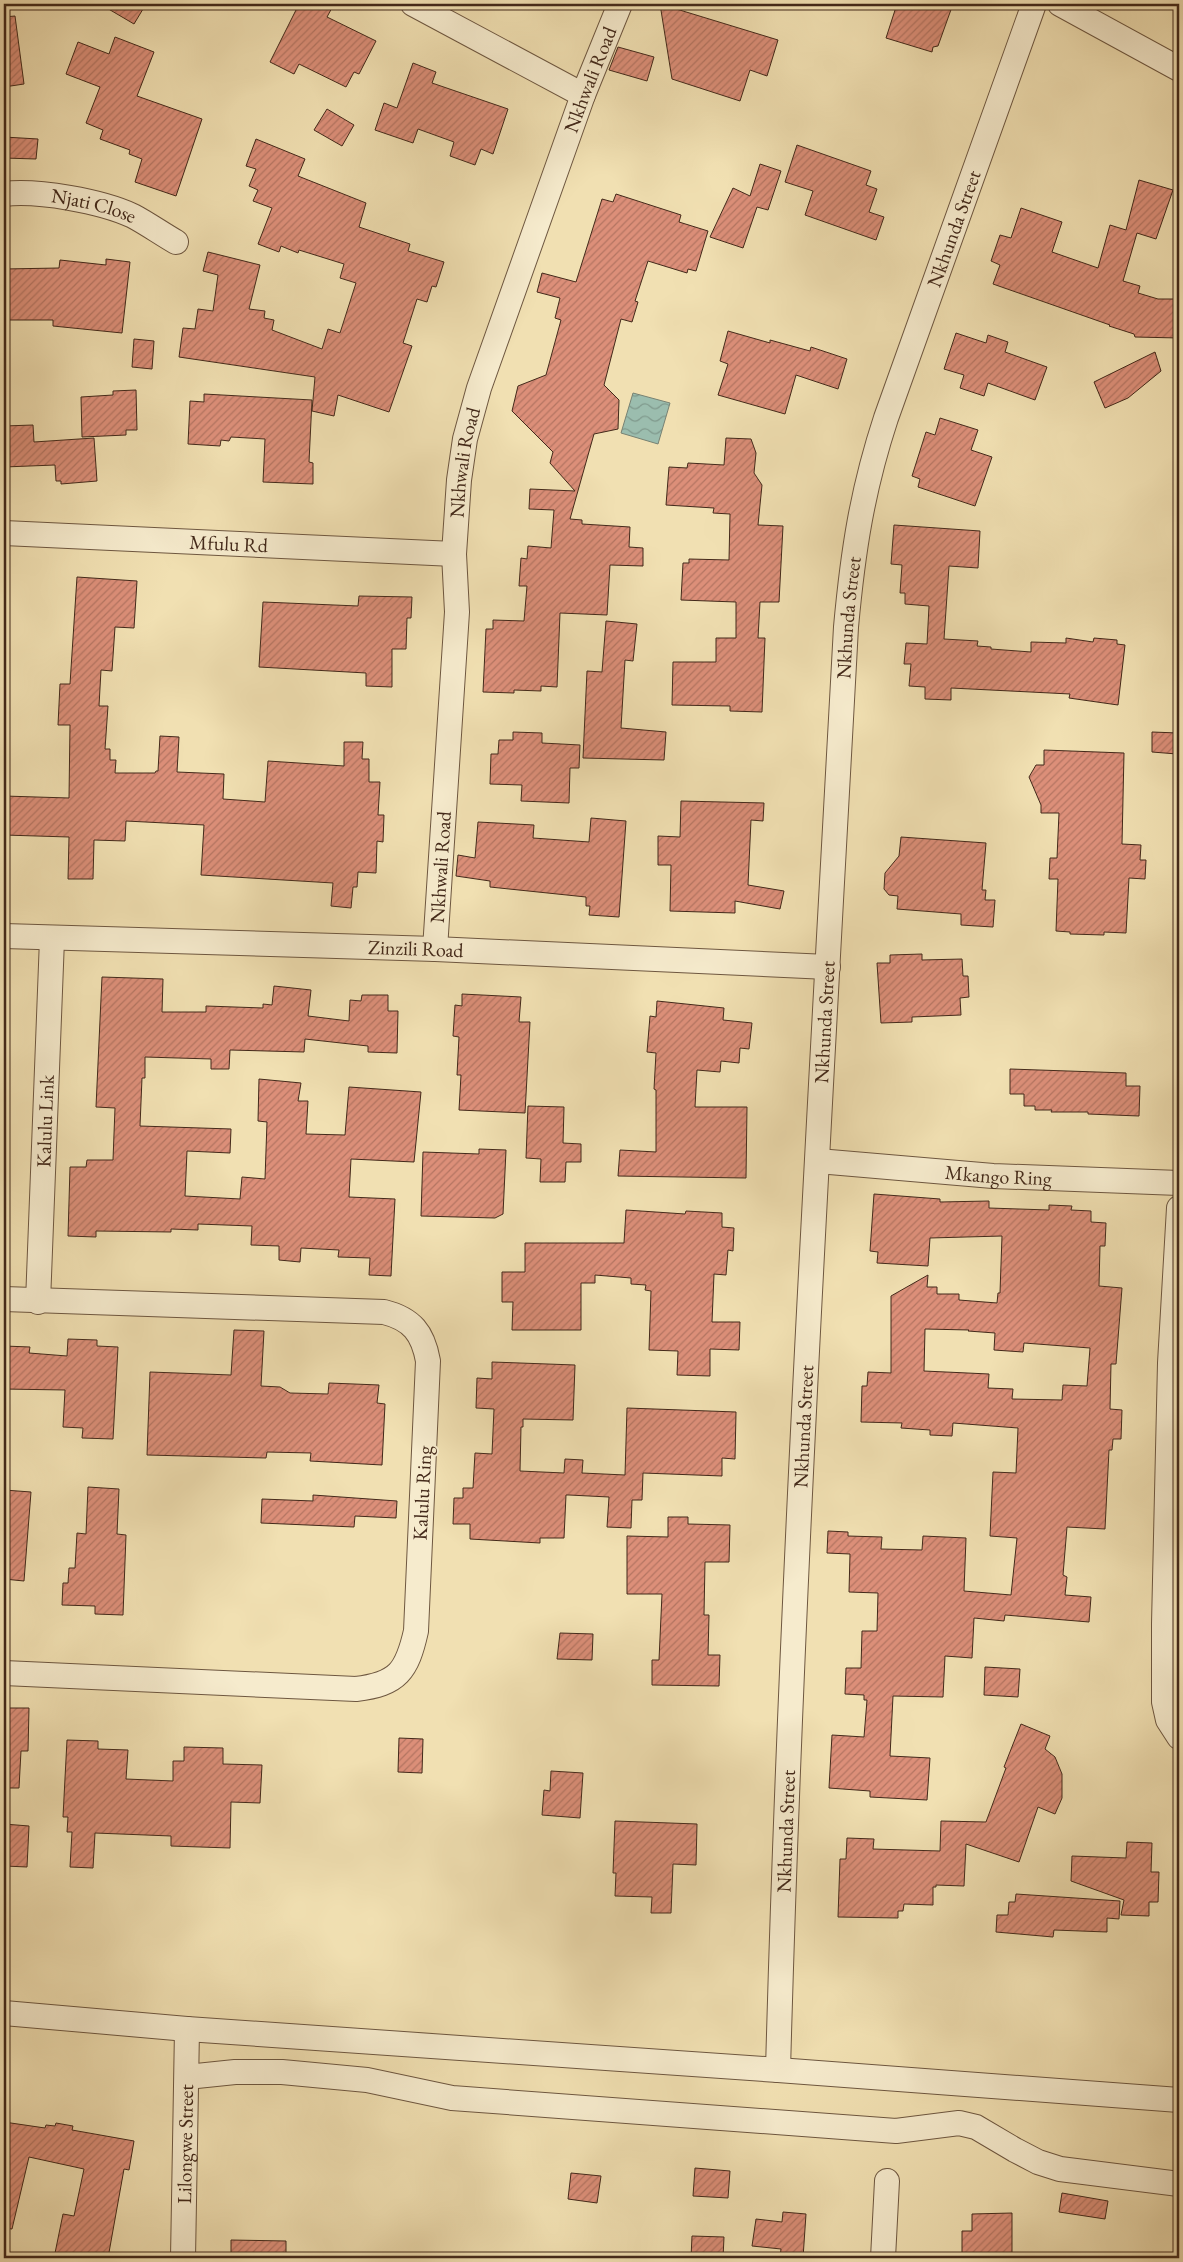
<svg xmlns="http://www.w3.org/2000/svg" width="1183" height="2262" viewBox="0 0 1183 2262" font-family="'EB Garamond',serif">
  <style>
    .water { fill: url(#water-waves); stroke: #788273 }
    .building { fill: url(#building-hatch); stroke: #43291a; fill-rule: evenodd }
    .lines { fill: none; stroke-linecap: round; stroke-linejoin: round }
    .street-casing { stroke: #6e5740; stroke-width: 26 }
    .street { stroke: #f6ebcd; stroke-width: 24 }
    .labels { text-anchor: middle; stroke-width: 4; stroke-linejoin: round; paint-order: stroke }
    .street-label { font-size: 20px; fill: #43291a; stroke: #f6ebcd }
  </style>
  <defs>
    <pattern id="water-waves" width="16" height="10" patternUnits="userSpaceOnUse" patternTransform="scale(1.25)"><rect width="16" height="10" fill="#9bbdae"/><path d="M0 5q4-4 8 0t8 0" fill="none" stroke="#809a8d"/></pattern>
    <pattern id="building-hatch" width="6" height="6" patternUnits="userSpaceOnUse" patternTransform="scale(1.25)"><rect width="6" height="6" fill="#dc8f79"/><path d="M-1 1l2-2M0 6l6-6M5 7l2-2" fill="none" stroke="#b47562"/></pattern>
  </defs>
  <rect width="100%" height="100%" fill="#f1e0b2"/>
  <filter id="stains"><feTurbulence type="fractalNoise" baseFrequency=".004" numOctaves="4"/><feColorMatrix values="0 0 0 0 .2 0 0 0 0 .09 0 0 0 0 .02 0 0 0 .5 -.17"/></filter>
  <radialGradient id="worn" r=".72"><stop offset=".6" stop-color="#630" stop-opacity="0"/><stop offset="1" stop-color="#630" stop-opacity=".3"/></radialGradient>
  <path class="water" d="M633 393 670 403 658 444 621 433Z"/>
  <g class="building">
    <path d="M100 4H146L134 24Z"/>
    <path d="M299 4H334L327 17 376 41 359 74 354 72 346 87 299 64 294 74 270 62Z"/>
    <path d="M660 4 778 40 767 76 750 70 740 101 672 79Z"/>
    <path d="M897 4H953L938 46 933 47 932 52 886 38Z"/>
    <path d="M15 16 24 84 4 87V17Z"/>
    <path d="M115 37 154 52 137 96 202 119 176 196 135 182 142 159 129 154 130 150 100 139 103 130 86 123 100 87 66 74 78 42 109 54Z"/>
    <path d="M618 47 654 57 647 81 609 70Z"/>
    <path d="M413 63 436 72 432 83 508 109 493 154 481 149 475 165 450 156 454 142 418 129 413 143 375 130 384 103 397 108Z"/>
    <path d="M327 109 354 125 342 146 314 130Z"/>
    <path d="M4 137 38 139 36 159 4 158Z"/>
    <path d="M256 139 305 159 298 176 366 203 359 227 410 244 408 251 444 262 436 287 432 286 427 302 417 299 403 343 412 346 389 412 338 395 334 416 312 411 315 377 179 357 183 328 195 329 198 309 213 311 218 275 203 271 208 252 260 265 249 309 265 311 264 318 274 320 272 330 322 349 328 329 340 333 356 283 340 278 344 264 299 250 298 253 281 246 279 252 258 244 272 208 253 201 258 190 249 186 256 169 246 166Z"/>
    <path d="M797 145 871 171 866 185 877 189 869 212 884 217 876 240 805 215 813 191 785 182Z"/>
    <path d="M760 164 781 171 768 210 757 207 743 248 710 237 733 188 750 196Z"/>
    <path d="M1139 180 1173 190 1156 239 1137 233 1123 281 1140 286 1138 293 1158 299H1179V338L1135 337 1134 334 1109 326 1110 325 993 284 1000 265 991 261 1000 235 1011 238 1021 208 1062 222 1052 252 1098 268 1110 225 1126 230Z"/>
    <path d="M616 194 681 215 679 222 708 231 696 271 688 269 687 273 648 261 635 301 638 302 632 322 621 319 604 385 619 400 618 429 594 434 570 519 582 520V524L630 527 629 547 643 548V566L610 565 607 615 560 613 557 687 541 686V691L514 690V693L483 692 486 629H493V620L524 621 527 586H519L521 558 527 559 528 546 551 548 554 510 529 509 530 489 575 491 550 463 553 452 512 411 518 386 546 375 561 320 555 318 560 298 537 292 542 273 576 282 602 199 613 202Z"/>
    <path d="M106 259 130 262 122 333 53 326V320H4V269L59 268 60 260 106 265Z"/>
    <path d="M728 331 770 343V340L810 351 811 347 847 359 838 389 796 375 785 414 718 395 728 364 720 361Z"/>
    <path d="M956 333 986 343 988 335 1008 342 1005 352 1047 367 1035 400 988 383 984 396 960 388 964 375 944 369Z"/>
    <path d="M134 339 154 341 152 369 132 367Z"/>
    <path d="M1155 352 1161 371 1128 398 1105 408 1094 382Z"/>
    <path d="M136 390 137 430H126V435L82 437 81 397 113 395V391Z"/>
    <path d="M204 394 312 400 309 462 313 463V484L263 482 265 439 231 437 229 441 221 440 220 446 188 444 190 401 204 402Z"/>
    <path d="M940 418 978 430 971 450 992 457 975 506 918 487 920 479 912 476 926 432 935 435Z"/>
    <path d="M33 425 34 442 94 438 97 481 61 484V481H56L55 465 4 467V426Z"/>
    <path d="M726 438 751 439 756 453 754 473 762 485 758 525 783 526 779 602H760L758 638H765L762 712 730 711V706L672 705 673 662H716V638H736V602L681 600 683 563H689V559L729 560 730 514 713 513 714 508 666 505 669 467 687 468 688 463 724 465Z"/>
    <path d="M894 525 980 531 978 568 949 566 944 639 978 641 977 646 991 647V649L1031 652V642L1066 643V638L1093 642 1094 638 1117 640V644L1125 645 1118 705 1069 698 1070 694 951 688V700L925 699V687L909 686 911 664H904L906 643 927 644 929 606 905 604V593H900L902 565 891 564Z"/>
    <path d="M77 577 137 581 134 628 115 627 112 671 101 670 99 706H108L105 749H110V760H116L115 773H155L156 771H158L160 736 179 737 177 772 224 774 223 799 265 802 268 761 344 766V742H363L362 759H369V782H380L378 815H384L383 842 377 841 376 873 358 872 357 887H353L351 908 331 906 333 883 201 875 204 825 126 821 125 841 94 840 93 879H68L69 837 4 835V796L69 798 70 725H58L60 684H70Z"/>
    <path d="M359 596 412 597 411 618H407L406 649H392V687L366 686V673L259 667 263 602 358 606Z"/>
    <path d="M606 621 637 624 633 661 625 660 621 728 666 732 664 760 583 758 587 671 602 672Z"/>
    <path d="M513 732 542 733V743L580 745 579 768H570L569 803 521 801 522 785 490 784 491 754H498L499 740H513Z"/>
    <path d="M1152 732 1178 733 1177 754 1152 752Z"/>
    <path d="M1044 750 1124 753 1122 844 1141 845 1140 860H1146L1145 879 1129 878 1126 933 1104 932V935L1070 934V932L1056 931 1058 879H1049L1050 858H1057L1059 813H1041V805L1029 777 1036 765H1044Z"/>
    <path d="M681 801 764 803 763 821 751 820 748 885 784 891 780 909 735 901V913L670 911 671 865H658V836L680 837Z"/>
    <path d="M591 818 626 821 619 917 589 915 590 906H586V897L490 887V881L456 876 458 855 475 858 478 822 534 825 533 838 589 842Z"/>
    <path d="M901 837 986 843 982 890H986L985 900H995L993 927 961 925V914L897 909 898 896 889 895 884 889 885 873 899 856Z"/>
    <path d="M922 954V960L962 959 963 976H968L969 997 960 998 961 1015 912 1017V1022L881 1023 877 963H890V955Z"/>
    <path d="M102 977 163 979 162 1012H206V1006L263 1008V1004L272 1005 274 986 311 990 308 1016 349 1021 350 1000 361 1001 362 995H388V1011H398L397 1053 368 1052V1046L305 1039 304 1052 230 1050 229 1069H211V1059L145 1057V1078H142L140 1126 231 1129 230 1153 187 1151 185 1196 240 1199 242 1177 265 1179 267 1122 258 1121 259 1079 301 1083 298 1101H308L306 1134 345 1135 349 1087 421 1092 414 1162 351 1159 349 1197 395 1199 391 1276 369 1275 370 1258 338 1257 339 1250 301 1248 300 1262 279 1260V1246L251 1245 252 1226 198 1224V1230L171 1229V1232L96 1231V1237L68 1236 70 1167H86L87 1160H113L115 1108 96 1107Z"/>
    <path d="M462 994 521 997 519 1022H530L525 1113 459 1110 461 1075H457L459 1037 453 1036 455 1005 462 1006Z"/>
    <path d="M657 1001 724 1008 723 1020 752 1023 749 1049 740 1048 739 1063 721 1061 720 1072 697 1070 695 1107H747L746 1178 618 1176 620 1150 656 1152V1090L654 1089 656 1053 647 1052 650 1016 656 1017Z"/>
    <path d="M1010 1069 1126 1073V1086H1140L1139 1116 1088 1114V1112H1051L1052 1110H1035V1106H1024V1094H1010Z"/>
    <path d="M528 1106 564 1107 563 1143 581 1144V1162H566L565 1182H540L541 1159 526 1158Z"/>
    <path d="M479 1149 506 1150 503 1214 495 1218 421 1216 423 1152 479 1154Z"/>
    <path d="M874 1194 940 1199V1202L989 1201V1208L1049 1210V1205L1072 1206 1071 1210 1091 1211V1222L1106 1223 1105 1246H1100L1099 1286 1122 1288 1116 1364H1111L1110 1409 1122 1410 1121 1439H1113L1112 1450H1109L1105 1529 1067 1527 1063 1575 1067 1577 1065 1595 1091 1597 1089 1622 1005 1615 1004 1621 974 1618 972 1658 945 1656 943 1697 893 1696 890 1756 930 1758 927 1800 870 1797V1791L829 1788 832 1735 864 1737 867 1700H864V1695L845 1694 846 1668H861L862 1631H877L878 1593 849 1592 850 1554 827 1553 828 1531 848 1532V1536L882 1537 881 1549 922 1550 923 1536 966 1538 964 1591 1011 1595 1017 1538 990 1536 993 1472 1016 1473 1018 1428 953 1423 952 1436 930 1435V1430L901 1428 902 1423 861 1422 862 1386H867L868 1372 891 1373V1296L928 1275 927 1287H937V1294H959V1300L997 1303 998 1293H1000L1002 1236 930 1238 928 1266 877 1263 878 1252 870 1251ZM925 1329 969 1330 968 1331 995 1333 994 1350 1023 1352 1024 1343 1090 1348 1087 1386 1063 1385 1062 1400 1012 1399 1013 1389 988 1388 989 1374 924 1371Z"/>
    <path d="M626 1210 685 1214 686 1211 722 1213V1227L734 1228 733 1251 728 1250 726 1275 714 1274 712 1322H740L739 1350 710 1349V1376L677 1375 678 1351 649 1350 651 1291 645 1290 646 1285 631 1284V1278L595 1275V1283H581V1330H512L513 1302H502V1272H525V1243H624Z"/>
    <path d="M234 1330 264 1331 261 1386 280 1387 290 1393 328 1394 329 1383 379 1385 377 1403 385 1404 382 1465 310 1461 311 1453 267 1452 266 1458 147 1455 150 1372 231 1375Z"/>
    <path d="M68 1339 97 1340V1346L118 1347 113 1439 82 1438 83 1428 63 1427 65 1390 4 1389V1346L30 1347 29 1353 67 1356Z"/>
    <path d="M492 1362 575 1365 573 1420 523 1419V1427H521L520 1471 564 1473 565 1459 583 1460 582 1473 625 1475 627 1408 736 1412 735 1459 722 1458V1476L643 1473 642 1500H632L631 1528 607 1527 609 1497 569 1495H566L564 1538H540V1543L470 1539V1524H453L454 1498H463V1488H473L475 1453 492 1454 494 1409 476 1408 477 1378 492 1379Z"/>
    <path d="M88 1487 119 1489 117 1534 126 1535 123 1615 95 1614V1606L62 1605 63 1583H68L69 1568H75L77 1533 86 1534Z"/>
    <path d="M4 1490 31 1492 24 1581 4 1579Z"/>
    <path d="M313 1495 397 1501 396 1518 355 1516 354 1527 261 1523 262 1499 313 1501Z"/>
    <path d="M668 1517H688V1524L730 1525 729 1562H705L704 1615H709L708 1655H720L719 1686 652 1685V1660H659L662 1594H627V1536L668 1537Z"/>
    <path d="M560 1633 593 1634 592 1660 557 1659Z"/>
    <path d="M985 1667 1020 1669 1018 1697 984 1695Z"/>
    <path d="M4 1708H29L28 1751H21L19 1788H4Z"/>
    <path d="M1021 1724 1050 1736 1045 1749 1055 1757 1062 1774V1798L1055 1814 1038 1807 1019 1862 966 1844 964 1886 936 1885V1887H933V1905L904 1904 903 1911H898V1918L838 1917 840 1859H846L847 1838 874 1839 873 1849 940 1851 941 1821 986 1822 1006 1768 1004 1767Z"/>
    <path d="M399 1738 423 1739 422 1773 398 1772Z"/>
    <path d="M67 1740 98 1741V1749L128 1750 126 1779 173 1781V1761H184V1747L223 1748V1764L262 1765 260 1803 231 1802 230 1848 171 1846V1836L95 1833 93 1868 70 1867 72 1832H67L68 1817H63Z"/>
    <path d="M551 1771 583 1773 580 1818 542 1815 544 1790 550 1791Z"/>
    <path d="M615 1821 697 1824 696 1865 673 1864 671 1913H651L652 1897 615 1896 616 1873H613Z"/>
    <path d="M4 1824 29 1826 27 1867 5 1866Z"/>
    <path d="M1127 1842 1152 1843 1151 1872H1159L1158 1902H1149V1916L1121 1915 1124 1900 1071 1881 1072 1856 1126 1858Z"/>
    <path d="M1016 1894 1120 1901 1119 1919 1107 1918V1932L1054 1930 1053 1937 996 1932 997 1915H1008L1009 1902H1015Z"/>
    <path d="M4 2122 45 2128 46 2125 55 2126 56 2123 73 2126 72 2130 134 2141 129 2170 124 2169 108 2258H54L63 2214 74 2216 84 2169 29 2157 12 2229 4 2228Z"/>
    <path d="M695 2168 730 2171 728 2198 693 2196Z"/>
    <path d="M571 2173 601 2176 597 2203 568 2199Z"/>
    <path d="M1062 2193 1108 2201 1105 2219 1059 2212Z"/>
    <path d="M783 2212 806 2214 803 2258H780L781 2249 752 2246 756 2219 782 2222Z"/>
    <path d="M1012 2213V2258H962V2231H972V2214Z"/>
    <path d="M692 2236 724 2237 723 2258H691Z"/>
    <path d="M231 2240 286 2241V2258H231Z"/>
  </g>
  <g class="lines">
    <defs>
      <g id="street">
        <path d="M413 4 583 95"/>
        <path d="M1060 4 1179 69"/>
        <path id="s1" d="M4 194C38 190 101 201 133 216 148 224 162 234 176 242"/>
        <path id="s2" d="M4 533 454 554"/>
        <path id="s3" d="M4 936 435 949 828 967"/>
        <path id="s4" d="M435 949 457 612 454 554 459 480 465 439 479 388 583 95 620 4"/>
        <path id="s5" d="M818 1161 993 1176 1179 1183"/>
        <path d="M1179 1208 1170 1363 1164 1624V1702L1168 1720 1179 1737"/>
        <path d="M4 1299 384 1312C412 1319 423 1333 428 1361L416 1631C407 1671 398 1684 356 1689L4 1673"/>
        <path id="s6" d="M38 1302 52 939"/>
        <path d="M4 2013 187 2029 778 2070 1179 2100"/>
        <path id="s7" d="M778 2070C791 1588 820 1107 846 627 853 551 862 491 886 418L1034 4"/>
        <path d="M187 2077 235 2072H282L367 2080 452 2098 896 2131 959 2123 976 2127 1015 2150 1038 2162 1060 2169 1179 2184"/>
        <path id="s8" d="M183 2258 187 2029"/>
        <path d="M883 2258 887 2181"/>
      </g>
    </defs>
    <use href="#street" class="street-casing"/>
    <use href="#street" class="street"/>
  </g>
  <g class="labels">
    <g class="street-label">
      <text dy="7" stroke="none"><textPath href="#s4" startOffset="892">Nkhwali Road</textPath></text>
      <text dy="7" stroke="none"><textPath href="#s1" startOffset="91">Njati Close</textPath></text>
      <text dy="7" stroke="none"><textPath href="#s7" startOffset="1859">Nkhunda Street</textPath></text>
      <text dy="7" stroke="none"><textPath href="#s4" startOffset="488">Nkhwali Road</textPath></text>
      <text dy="7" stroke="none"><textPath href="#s2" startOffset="225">Mfulu Rd</textPath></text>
      <text dy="7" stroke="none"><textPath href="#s7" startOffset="1454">Nkhunda Street</textPath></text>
      <text dy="7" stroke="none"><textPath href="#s4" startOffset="82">Nkhwali Road</textPath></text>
      <text dy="7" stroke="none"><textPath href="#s3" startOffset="412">Zinzili Road</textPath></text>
      <text dy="7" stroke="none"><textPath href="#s7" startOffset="1049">Nkhunda Street</textPath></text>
      <text dy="7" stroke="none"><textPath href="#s6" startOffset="181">Kalulu Link</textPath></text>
      <text dy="7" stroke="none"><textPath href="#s5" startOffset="181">Mkango Ring</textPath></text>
      <text dy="7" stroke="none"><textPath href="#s7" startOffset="644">Nkhunda Street</textPath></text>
      <text transform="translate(422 1493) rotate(-87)" y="7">Kalulu Ring</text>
      <text dy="7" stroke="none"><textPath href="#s7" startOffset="239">Nkhunda Street</textPath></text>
      <text dy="7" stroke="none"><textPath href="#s8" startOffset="114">Lilongwe Street</textPath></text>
    </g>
  </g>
  <rect width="1183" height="2262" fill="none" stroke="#f1e0b2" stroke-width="20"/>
  <rect x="5" y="5" width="1173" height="2252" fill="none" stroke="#43291a" stroke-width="2.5"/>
  <rect x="10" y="10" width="1163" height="2242" fill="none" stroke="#43291a"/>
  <rect width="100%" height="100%" filter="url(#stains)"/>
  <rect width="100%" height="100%" fill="url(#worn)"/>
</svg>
